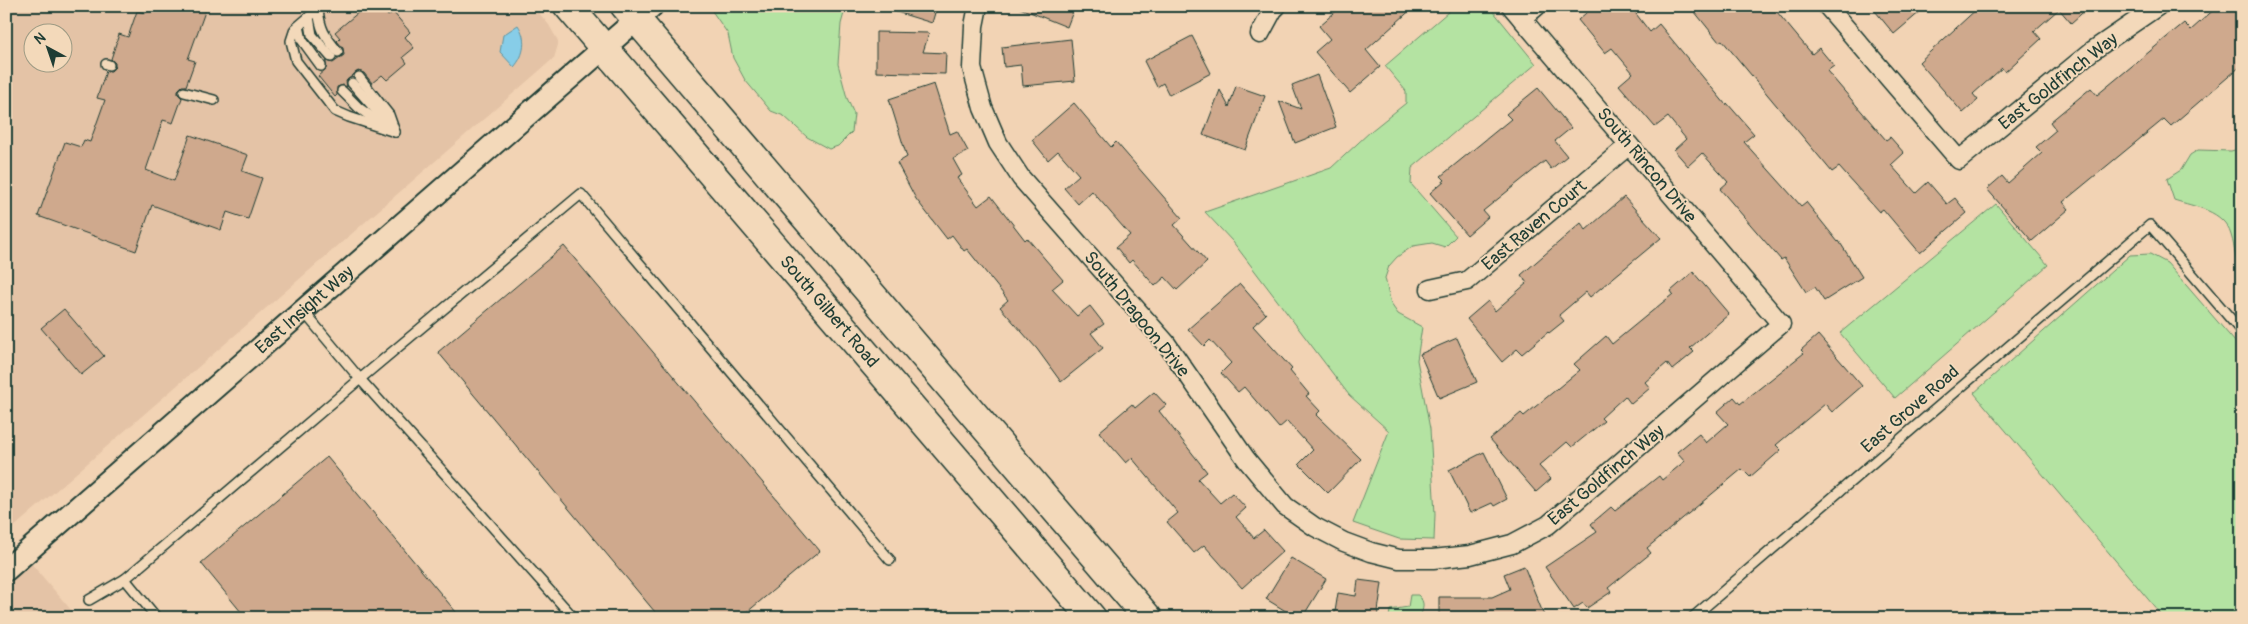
<svg xmlns="http://www.w3.org/2000/svg" width="2248" height="624" viewBox="0 0 2248 624" font-family="Pangolin,sans-serif">
  <style>
    .built { fill: #e4c3a6; fill-rule: evenodd }
    .green { fill: #b4e3a2; stroke: #6a906b }
    .water { fill: #87cde8; stroke: #5d93a0 }
    .building { fill: #cfa98d; stroke: #1f3d34 }
    .lines { fill: none; stroke-linecap: round; stroke-linejoin: round }
    .service-casing { stroke: #1f3d34; stroke-width: 12 }
    .minor-casing { stroke: #1f3d34; stroke-width: 21 }
    .tertiary-casing { stroke: #1f3d34; stroke-width: 25 }
    .primary-casing { stroke: #1f3d34; stroke-width: 31 }
    .service { stroke: #f3d9ba; stroke-width: 9 }
    .minor { stroke: #f3d9ba; stroke-width: 18 }
    .tertiary { stroke: #f3d9ba; stroke-width: 21 }
    .primary { stroke: #f3d9ba; stroke-width: 28 }
    .labels { text-anchor: middle; stroke-width: 4; stroke-linejoin: round; paint-order: stroke }
    .street-label { font-size: 18px; fill: #1f3d34; stroke: #f3d9ba }
  </style>
  <rect width="100%" height="100%" fill="#f2d3b4"/>
  <filter id="ink" filterUnits="userSpaceOnUse"><feTurbulence type="fractalNoise" baseFrequency=".02" numOctaves="2"/><feDisplacementMap in="SourceGraphic" scale="10" xChannelSelector="R" yChannelSelector="G"/><feConvolveMatrix kernelMatrix="1 2 1 2 8 2 1 2 1" color-interpolation-filters="sRGB"/></filter>
  <g filter="url(#ink)">
    <g class="built">
      <path d="M6 6H533L549 25 558 41V45L554 58 6 534ZM32 32H62V62H32Z"/>
      <path d="M24 555 78 618H6V570Z"/>
    </g>
    <g class="green">
      <path d="M717 6H846L841 24 838 64 847 98 854 114 852 132 838 146 829 149 807 137 784 116 771 111 745 80 733 58 728 34 712 11Z"/>
      <path d="M1455 6H1489L1536 64 1412 168 1411 184 1456 236 1445 247 1432 243 1413 246 1397 257 1389 266 1385 278 1391 304 1398 314 1422 327 1417 360 1430 429 1435 514 1434 540 1399 539 1353 523 1389 431 1349 395 1233 242 1205 212 1331 168 1371 131 1406 103V91L1385 66Z"/>
      <path d="M2242 148V272C2233 257 2236 250 2231 235 2224 210 2195 207 2174 200L2167 179 2181 170 2190 155 2198 150 2231 151Z"/>
      <path d="M1996 204 2048 265 1895 398 1840 333Z"/>
      <path d="M2150 254 2167 263 2242 350V618H2164L1974 393 2130 255Z"/>
      <path d="M1410 595H1418C1426 603 1423 608 1420 618H1389L1390 610 1408 607Z"/>
    </g>
    <path class="water" d="M518 25C527 38 525 55 514 67L500 52 503 35Z"/>
    <g class="building">
      <path d="M148 6H207L188 59 195 61 186 86H182L178 90V94L182 98 173 123 163 120 146 170 174 181 190 135 248 155 242 171 262 178 248 219 227 212 221 230 152 205 136 251 38 216 65 142 81 147 84 140 90 142 105 100 97 98 106 71H111L115 67V63L111 59 119 34 128 37 137 11 146 13Z"/>
      <path d="M366 6H379L388 16 393 12 410 32 405 37 414 48 403 57 407 63 387 80 382 75 372 83 364 73 358 71 346 81 347 87 343 85 337 87V95L335 97 318 76 326 69V61L333 63 344 55 343 48 337 41 340 38 335 32Z"/>
      <path d="M890 6H937L932 23 890 10Z"/>
      <path d="M1015 6H1075L1067 27Z"/>
      <path d="M1342 6H1415L1366 50 1380 67 1350 93 1315 52 1330 39 1319 26Z"/>
      <path d="M1594 6H1630L1650 32 1659 24 1726 105 1727 103 1754 134 1744 142 1801 206 1806 202 1838 242 1839 241 1862 277 1824 301 1815 287 1806 292 1784 258 1781 260 1720 189 1728 182 1702 153 1688 166 1674 150 1686 139 1668 117 1655 127 1619 85 1633 73 1612 48 1605 53 1578 20Z"/>
      <path d="M1690 6H1772L1812 54 1819 48 1834 66 1827 71 1886 140 1890 137 1904 153 1891 165 1916 193 1928 182 1947 204 1955 198 1967 213 1920 253 1883 209 1879 212 1839 167 1832 172 1722 40 1719 42Z"/>
      <path d="M1871 6H1927L1894 34Z"/>
      <path d="M1980 6H2090L2071 23 2059 9 2034 31 2041 39 2005 72 2002 68 1973 94 1978 100 1963 113 1919 62Z"/>
      <path d="M2218 6H2242V65L2171 126 2164 119 2063 202 2069 209 2032 241 1987 189 2002 176 2008 183 2042 153 2036 147 2056 130 2050 122 2091 88 2097 95 2184 23 2191 30Z"/>
      <path d="M876 32 929 33 923 52 946 53 945 74 876 72Z"/>
      <path d="M1192 36 1211 73 1169 95 1163 83 1157 87 1144 61Z"/>
      <path d="M1071 39 1075 81 1023 86 1021 65 1004 67 1002 47Z"/>
      <path d="M1317 75 1336 127 1295 143 1279 101 1301 109 1292 85Z"/>
      <path d="M934 84 950 134 957 131 968 151 953 159 962 175 957 178 978 206 991 196 1025 240 1027 238 1063 280 1052 289 1077 316 1090 306 1104 324 1091 333 1103 348 1061 382 1037 349 1000 307 1008 300 967 249 964 251 952 235 947 239 916 199 897 163 907 157 889 99Z"/>
      <path d="M1236 86 1265 96 1245 150 1203 135 1220 90 1229 107Z"/>
      <path d="M1538 88 1571 128 1555 141 1567 156 1551 169 1545 161 1483 211 1488 217 1467 235 1430 193 1445 180 1441 176 1511 119 1506 114Z"/>
      <path d="M1074 103 1111 147 1116 142 1182 218 1174 225 1207 262 1177 290 1165 277 1155 286 1132 260 1129 263 1116 247 1130 235 1092 191 1078 204 1064 188 1079 175 1058 151 1048 160 1032 140Z"/>
      <path d="M1624 197 1661 238 1590 297 1586 292 1559 315 1564 321 1549 333 1548 332 1522 354 1517 349 1502 362 1467 319 1488 301 1495 311 1527 283 1521 275 1581 223 1586 230Z"/>
      <path d="M564 246 820 551 740 618H660L438 352Z"/>
      <path d="M1693 272 1729 314 1690 348 1694 352 1672 370 1667 363 1645 382 1650 388 1631 404 1625 396 1601 418 1604 421 1572 447 1567 442 1539 466 1551 479 1536 492 1490 439 1521 413 1524 416 1580 370 1574 364 1606 336 1612 344 1673 294 1671 291Z"/>
      <path d="M1240 284 1266 314 1253 326 1292 369 1290 371 1309 394 1306 396 1320 411 1316 415 1361 459 1328 493 1299 464 1313 450 1287 421 1279 428 1244 387 1238 392 1221 373 1231 363 1210 340 1204 346 1188 329Z"/>
      <path d="M64 309 104 356 81 375 41 328Z"/>
      <path d="M1818 335 1862 386 1832 412 1825 404 1776 445 1781 450 1750 477 1742 469 1647 548 1651 553 1608 588 1611 592 1587 608 1583 603 1574 609 1545 567 1597 532 1591 524 1611 507 1615 511 1659 476 1662 480 1685 461 1677 452 1699 434 1706 443 1728 424 1717 412 1734 397 1740 404 1804 353 1801 350Z"/>
      <path d="M1457 338 1477 382 1439 398 1420 354Z"/>
      <path d="M1154 392 1166 405 1159 411 1207 472 1198 479 1220 503 1232 493 1246 508 1236 517 1254 538 1264 530 1283 551 1242 588 1204 545 1194 553 1167 522 1178 513 1132 458 1126 463 1099 432 1132 404 1135 408Z"/>
      <path d="M1484 452 1507 499 1494 506 1492 503 1470 513 1449 470Z"/>
      <path d="M327 457 461 618H246L201 563Z"/>
      <path d="M1291 558 1326 579 1302 618H1297L1266 599Z"/>
      <path d="M1524 566 1545 618H1439V597H1492L1510 589 1504 574Z"/>
      <path d="M1358 580 1382 583 1377 618H1334L1338 593 1356 596Z"/>
    </g>
    <g class="lines">
      <defs>
        <g id="service">
          <path d="M322 6 309 17 312 35 331 57"/>
          <path d="M318 9C320 30 325 36 338 52"/>
          <path d="M309 17 295 29 291 41 296 61 335 111 349 117 395 132"/>
          <path d="M299 26 302 40 321 66"/>
          <path d="M106 64 109 65"/>
          <path d="M359 77 389 115 395 132"/>
          <path d="M352 83 390 126"/>
          <path d="M342 91 359 108 380 123"/>
          <path d="M184 92 214 100"/>
          <path d="M304 312 360 379 581 194 890 560"/>
          <path d="M89 600 125 579"/>
          <path d="M157 618 125 579 360 379 574 618"/>
          <path d="M1692 618 2150 225 2242 332"/>
        </g>
        <g id="minor">
          <path d="M978 6 974 26 972 68 983 108 998 143 1021 178 1166 343 1246 459 1285 506 1315 527 1344 542 1371 552 1399 559H1433L1470 555 1512 544 1548 525 1781 324 1511 6"/>
          <path d="M1827 6 1959 160 2092 51 2158 6"/>
          <path d="M1522 19 1537 6"/>
          <path d="M1260 34 1273 10 1277 6"/>
          <path d="M1430 289 1467 281 1629 145"/>
        </g>
        <g id="tertiary">
          <path id="s1" d="M6 570 652 6"/>
        </g>
        <g id="primary">
          <path id="s2" d="M568 6 1092 618"/>
          <path d="M625 6 1148 618"/>
        </g>
      </defs>
      <use href="#service" class="service-casing"/>
      <use href="#minor" class="minor-casing"/>
      <use href="#tertiary" class="tertiary-casing"/>
      <use href="#primary" class="primary-casing"/>
      <use href="#service" class="service"/>
      <use href="#minor" class="minor"/>
      <use href="#tertiary" class="tertiary"/>
      <use href="#primary" class="primary"/>
    </g>
  </g>
  <g class="labels">
    <g class="street-label">
      <text transform="translate(2058 81) rotate(-38)" y="6">East Goldfinch Way</text>
      <text transform="translate(1647 165) rotate(50)" y="6">South Rincon Drive</text>
      <text transform="translate(1534 225) rotate(-40)" y="6">East Raven Court</text>
      <text dy="6" stroke="none"><textPath href="#s1" startOffset="396">East Insight Way</textPath></text>
      <text dy="6" stroke="none"><textPath href="#s2" startOffset="402">South Gilbert Road</textPath></text>
      <text transform="translate(1137 314) rotate(51)" y="6">South Dragoon Drive</text>
      <text transform="translate(1910 409) rotate(-41)" y="6">East Grove Road</text>
      <text transform="translate(1606 475) rotate(-40)" y="6">East Goldfinch Way</text>
    </g>
  </g>
  <rect width="2248" height="624" fill="none" stroke="#f3d9ba" stroke-width="25"/>
  <rect x="12" y="12" width="2223" height="599" fill="none" stroke="#1f3d34" stroke-width="2" filter="url(#ink)"/>
  <g transform="translate(48 48) rotate(320)"><circle r="24" fill="#f3d9ba" stroke="#9e9b84"/>
  <path d="M0-4L9 19L0 12L-9 19Z" fill="#1f3d34"/>
  <text y="-8" font-size="14" font-weight="bold" text-anchor="middle" fill="#1f3d34">N</text>
  </g>
</svg>
